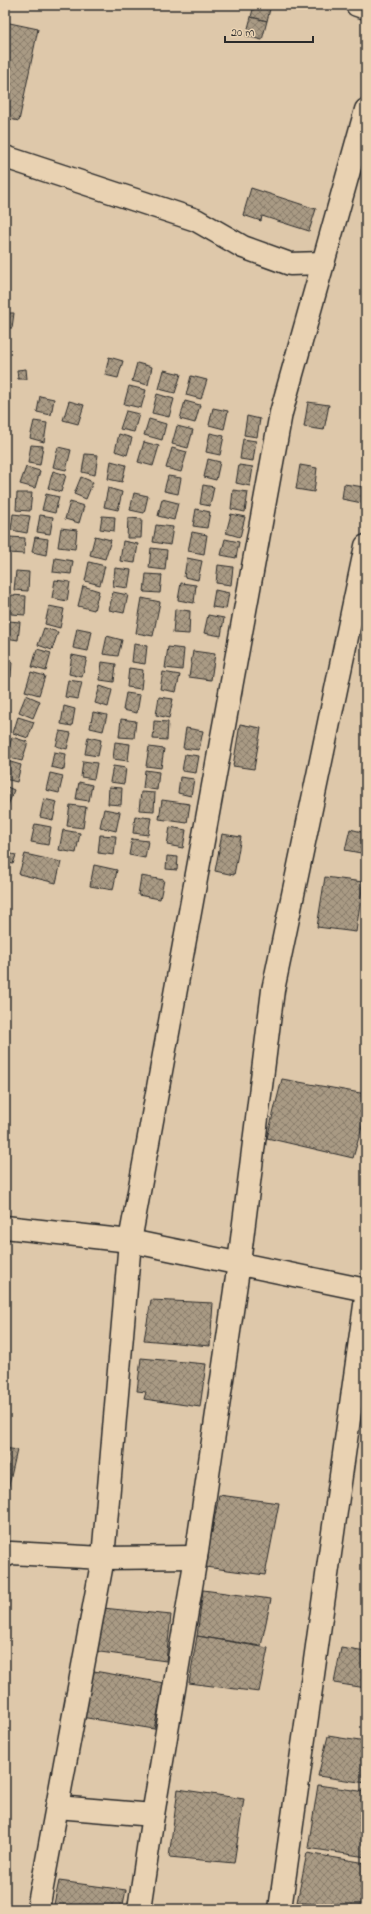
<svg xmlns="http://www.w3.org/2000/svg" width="371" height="1914" viewBox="0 0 371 1914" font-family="'Indie Flower',sans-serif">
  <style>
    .building { fill: url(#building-cross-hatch); stroke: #2b2b2b }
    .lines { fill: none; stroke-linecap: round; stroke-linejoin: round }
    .minor-casing { stroke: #2b2b2b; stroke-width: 25 }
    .minor { stroke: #e9d2b2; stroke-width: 22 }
  </style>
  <defs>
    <pattern id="building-cross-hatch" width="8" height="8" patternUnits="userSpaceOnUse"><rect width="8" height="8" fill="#a99a84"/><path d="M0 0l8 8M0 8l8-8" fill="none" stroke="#8a7e6c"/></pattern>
  </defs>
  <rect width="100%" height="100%" fill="#dec8aa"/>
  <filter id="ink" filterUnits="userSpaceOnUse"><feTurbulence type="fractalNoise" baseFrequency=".025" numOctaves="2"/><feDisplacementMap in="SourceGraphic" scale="8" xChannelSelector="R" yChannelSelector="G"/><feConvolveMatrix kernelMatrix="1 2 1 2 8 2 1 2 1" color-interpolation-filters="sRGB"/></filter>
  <g filter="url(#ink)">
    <g class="building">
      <path d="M254 5H271L267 21 251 17Z"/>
      <path d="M251 17 267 21 262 40 246 36Z"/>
      <path d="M5 22 38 29 19 121 5 118Z"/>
      <path d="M251 188 316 209 309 231 262 216 261 221 243 215Z"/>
      <path d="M5 313H14L12 328H5Z"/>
      <path d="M109 357 123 361 118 378 105 375Z"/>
      <path d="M137 363 152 367 148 385 132 381Z"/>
      <path d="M26 369 27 379H18L17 370Z"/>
      <path d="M164 370 181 374 175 393 159 389Z"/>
      <path d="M191 376 207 380 201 399 186 395Z"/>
      <path d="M129 386 146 390 141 408 124 404Z"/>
      <path d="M157 394 174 399 169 417 152 413Z"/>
      <path d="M5 396 9 397 7 414H5Z"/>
      <path d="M40 396 54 399 51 415 37 412Z"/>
      <path d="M69 401 84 405 78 424 63 420Z"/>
      <path d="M185 401 200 405 195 423 180 419Z"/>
      <path d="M308 402 329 405 324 430 304 427Z"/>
      <path d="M213 408 228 411 224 429 209 425Z"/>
      <path d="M126 411 139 414 134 432 120 429Z"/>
      <path d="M247 416 260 419 257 437 244 435Z"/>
      <path d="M149 419 166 424 162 440 144 435Z"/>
      <path d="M34 421 47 423 44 442 30 438Z"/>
      <path d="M177 426 193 430 188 448 172 444Z"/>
      <path d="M210 433 224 436 220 455 206 452Z"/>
      <path d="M119 434 132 438 127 455 115 451Z"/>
      <path d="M243 439 256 441 253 461 240 459Z"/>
      <path d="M144 442 159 446 153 466 138 462Z"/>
      <path d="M31 445 43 446 40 465 28 463Z"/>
      <path d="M58 447 71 450 66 470 53 467Z"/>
      <path d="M172 448 187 452 181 472 166 468Z"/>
      <path d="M85 454 98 455 95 475 82 472Z"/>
      <path d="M208 459 220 462 216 480 204 477Z"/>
      <path d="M111 461 126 465 122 482 108 479Z"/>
      <path d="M239 465 253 467 250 486 236 483Z"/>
      <path d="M300 465 317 468 314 492 296 489Z"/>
      <path d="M26 467 40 471 35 488 20 484Z"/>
      <path d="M53 471 66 475 61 492 48 488Z"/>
      <path d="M168 476 181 478 178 494 164 491Z"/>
      <path d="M81 477 93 482 86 499 74 494Z"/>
      <path d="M344 484 364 487 362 503 342 499Z"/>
      <path d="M203 485 214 487 210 506 200 504Z"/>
      <path d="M108 488 122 492 118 510 104 507Z"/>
      <path d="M233 490 248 492 245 512 231 509Z"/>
      <path d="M17 493H32L30 511 16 510Z"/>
      <path d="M134 493 148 496 144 513 130 510Z"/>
      <path d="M46 494 59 497 55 513 42 510Z"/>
      <path d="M162 499 178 503 174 520 158 516Z"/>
      <path d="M70 502 84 506 79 523 65 519Z"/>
      <path d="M196 509 210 512 207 528 193 526Z"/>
      <path d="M13 514 30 516 27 533 11 530Z"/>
      <path d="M231 514 245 517 240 537 226 533Z"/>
      <path d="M40 515 53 517 50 534 37 532Z"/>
      <path d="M102 516 115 517 114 531 100 529Z"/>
      <path d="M128 518 142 519 141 538H127Z"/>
      <path d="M156 525 173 527 170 545 153 542Z"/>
      <path d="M61 528 77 530 75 549 58 547Z"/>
      <path d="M192 532 207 535 204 554 188 551Z"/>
      <path d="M95 536 111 540 105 559 90 555Z"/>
      <path d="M10 537 25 538 24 554 9 553Z"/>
      <path d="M35 537 48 539 46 555 32 552Z"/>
      <path d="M225 539 239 542 236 558 221 555Z"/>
      <path d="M123 541 138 544 135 563 120 561Z"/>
      <path d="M151 548 167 550 165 570 149 568Z"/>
      <path d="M55 558 73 561 71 574 53 572Z"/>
      <path d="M187 558 202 561 198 580 184 577Z"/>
      <path d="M89 562 105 566 100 585 85 581Z"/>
      <path d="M218 565 233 567 231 585 216 583Z"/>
      <path d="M115 568 131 570 128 588 113 586Z"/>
      <path d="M16 571 29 572 28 591 14 590Z"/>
      <path d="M146 574 162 575 160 593 144 592Z"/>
      <path d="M55 580 70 582 67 601 52 598Z"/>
      <path d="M181 583 196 585 194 603 178 600Z"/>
      <path d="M83 586 99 591 94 610 78 606Z"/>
      <path d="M215 590 229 593 226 609 212 607Z"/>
      <path d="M113 592 128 595 124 613 109 610Z"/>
      <path d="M11 595 26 596 25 615 11 614Z"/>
      <path d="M142 598 160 602 153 636 136 633Z"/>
      <path d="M49 606 64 609 60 628 45 624Z"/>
      <path d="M175 609 190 611 189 634 173 633Z"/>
      <path d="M208 615 224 618 221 636 204 633Z"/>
      <path d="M9 621 20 622 18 640 6 638Z"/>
      <path d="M44 628 58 632 52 650 38 645Z"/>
      <path d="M77 628 92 631 88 651 73 648Z"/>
      <path d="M107 636 122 640 118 656 103 654Z"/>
      <path d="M134 644 147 646 145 664 132 662Z"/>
      <path d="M168 647 184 649 182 670 165 668Z"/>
      <path d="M37 649 51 653 46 671 32 667Z"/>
      <path d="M193 651 215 654 211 680 189 677Z"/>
      <path d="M72 655 87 658 82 677 69 674Z"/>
      <path d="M5 662H12L11 677H5Z"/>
      <path d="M102 662 116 664 114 682 100 680Z"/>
      <path d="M129 668 143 670 141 689 127 687Z"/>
      <path d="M31 672 45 676 39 695 25 691Z"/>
      <path d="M163 672 180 675 176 692 160 689Z"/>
      <path d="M68 680 82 682 78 699 65 697Z"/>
      <path d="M100 686 112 690 108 707 95 703Z"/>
      <path d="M126 693 140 695 137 713 123 710Z"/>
      <path d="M26 695 40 701 33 718 19 712Z"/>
      <path d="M159 697 173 699 169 718 156 715Z"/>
      <path d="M64 706 75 709 72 726 61 724Z"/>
      <path d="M93 712 107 715 103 731 90 728Z"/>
      <path d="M18 717 34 722 28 738 13 733Z"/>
      <path d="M121 719 136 721 134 738 119 737Z"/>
      <path d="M154 721 168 722 167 740 153 739Z"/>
      <path d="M240 724 261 728 254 769 233 766Z"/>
      <path d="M186 728 203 731 199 750 183 748Z"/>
      <path d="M60 731 71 733 67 749 56 746Z"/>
      <path d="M12 737 28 742 22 761 6 757Z"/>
      <path d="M88 737 101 740 98 756 85 754Z"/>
      <path d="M115 742 130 744 128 761 113 759Z"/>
      <path d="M149 747 164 749 161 768 146 766Z"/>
      <path d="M54 752 66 754 64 770 51 767Z"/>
      <path d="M185 754 199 756 196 773 182 771Z"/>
      <path d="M7 761 21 765 17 782 5 779Z"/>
      <path d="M83 761 97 763 94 779 81 777Z"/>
      <path d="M113 766 126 768 124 784 110 782Z"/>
      <path d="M145 770 159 772 157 790 143 788Z"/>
      <path d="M50 773 63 776 59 793 46 790Z"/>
      <path d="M180 777 194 779 191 796 178 793Z"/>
      <path d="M79 782 92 785 89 801 76 799Z"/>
      <path d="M5 786 14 790 7 808 5 807Z"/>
      <path d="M109 787 122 788 121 805 108 804Z"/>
      <path d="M141 792 155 793 154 811 139 810Z"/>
      <path d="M44 799 57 802 53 820 40 817Z"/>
      <path d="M162 800 190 804 187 823 159 819Z"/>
      <path d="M70 805 86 807 83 828 67 826Z"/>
      <path d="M104 809 120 812 116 831 100 827Z"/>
      <path d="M135 816 151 818 148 835 133 833Z"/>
      <path d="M35 824 51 827 48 845 31 842Z"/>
      <path d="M170 827 186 830 183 848 167 845Z"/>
      <path d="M350 829 366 833V854L345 850Z"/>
      <path d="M63 830 80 833 76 853 59 850Z"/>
      <path d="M222 834 241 837 234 875 215 871Z"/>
      <path d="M100 835 116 836 114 855 98 853Z"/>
      <path d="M132 839 148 841 145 858 129 855Z"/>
      <path d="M7 853 16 855 13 864 5 862Z"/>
      <path d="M25 854 61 862 56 883 19 874Z"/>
      <path d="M167 856 178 857 177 870 166 869Z"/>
      <path d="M94 865 117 870 113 890 90 886Z"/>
      <path d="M141 876 164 880 160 899 138 895Z"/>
      <path d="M325 877 363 882 356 932 317 927Z"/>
      <path d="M282 1079 366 1094V1113L353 1158 267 1138Z"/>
      <path d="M151 1300 213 1303 210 1346 144 1340Z"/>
      <path d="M141 1358 206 1364 200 1407 144 1399 146 1392 137 1391Z"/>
      <path d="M5 1448 17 1450 5 1503Z"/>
      <path d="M219 1495 279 1503 265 1575 205 1567Z"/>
      <path d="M203 1590 271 1599 261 1646 197 1636Z"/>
      <path d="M103 1608 171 1615 166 1661 93 1651Z"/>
      <path d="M197 1636 268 1648 259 1692 189 1683Z"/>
      <path d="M341 1648 366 1652V1688L334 1683Z"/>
      <path d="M94 1671 164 1683 154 1729 81 1717Z"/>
      <path d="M328 1736 366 1742V1783L318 1776Z"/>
      <path d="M318 1785 366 1792V1857L308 1848Z"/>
      <path d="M178 1789 244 1799 234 1863 169 1857Z"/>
      <path d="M307 1853 366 1863V1909H347L297 1902Z"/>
      <path d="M59 1881 126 1890 122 1909H53Z"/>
    </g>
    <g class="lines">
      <defs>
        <g id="minor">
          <path d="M357 5 366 8"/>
          <path d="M5 157 196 220 243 247 290 264 323 263"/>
          <path d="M5 1227 130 1241 366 1290"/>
          <path d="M5 1556 11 1553 103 1558 196 1557"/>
          <path d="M57 1807 153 1815"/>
          <path d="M38 1909 103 1558 130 1241 281 413 366 110"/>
          <path d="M139 1909 153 1815 196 1557 239 1263 273 990 366 546"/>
          <path d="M280 1909 366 1298"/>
        </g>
      </defs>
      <use href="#minor" class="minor-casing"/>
      <use href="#minor" class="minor"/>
    </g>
  </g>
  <rect width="371" height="1914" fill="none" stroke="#e9d2b2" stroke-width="20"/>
  <rect x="10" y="10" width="351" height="1894" fill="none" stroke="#2b2b2b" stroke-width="1.5" filter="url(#ink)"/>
  <path d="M225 36v6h88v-6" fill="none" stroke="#2b2b2b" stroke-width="2"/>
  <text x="231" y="36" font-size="12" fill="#2b2b2b" stroke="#e9d2b2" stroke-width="3" paint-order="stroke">20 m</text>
</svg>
